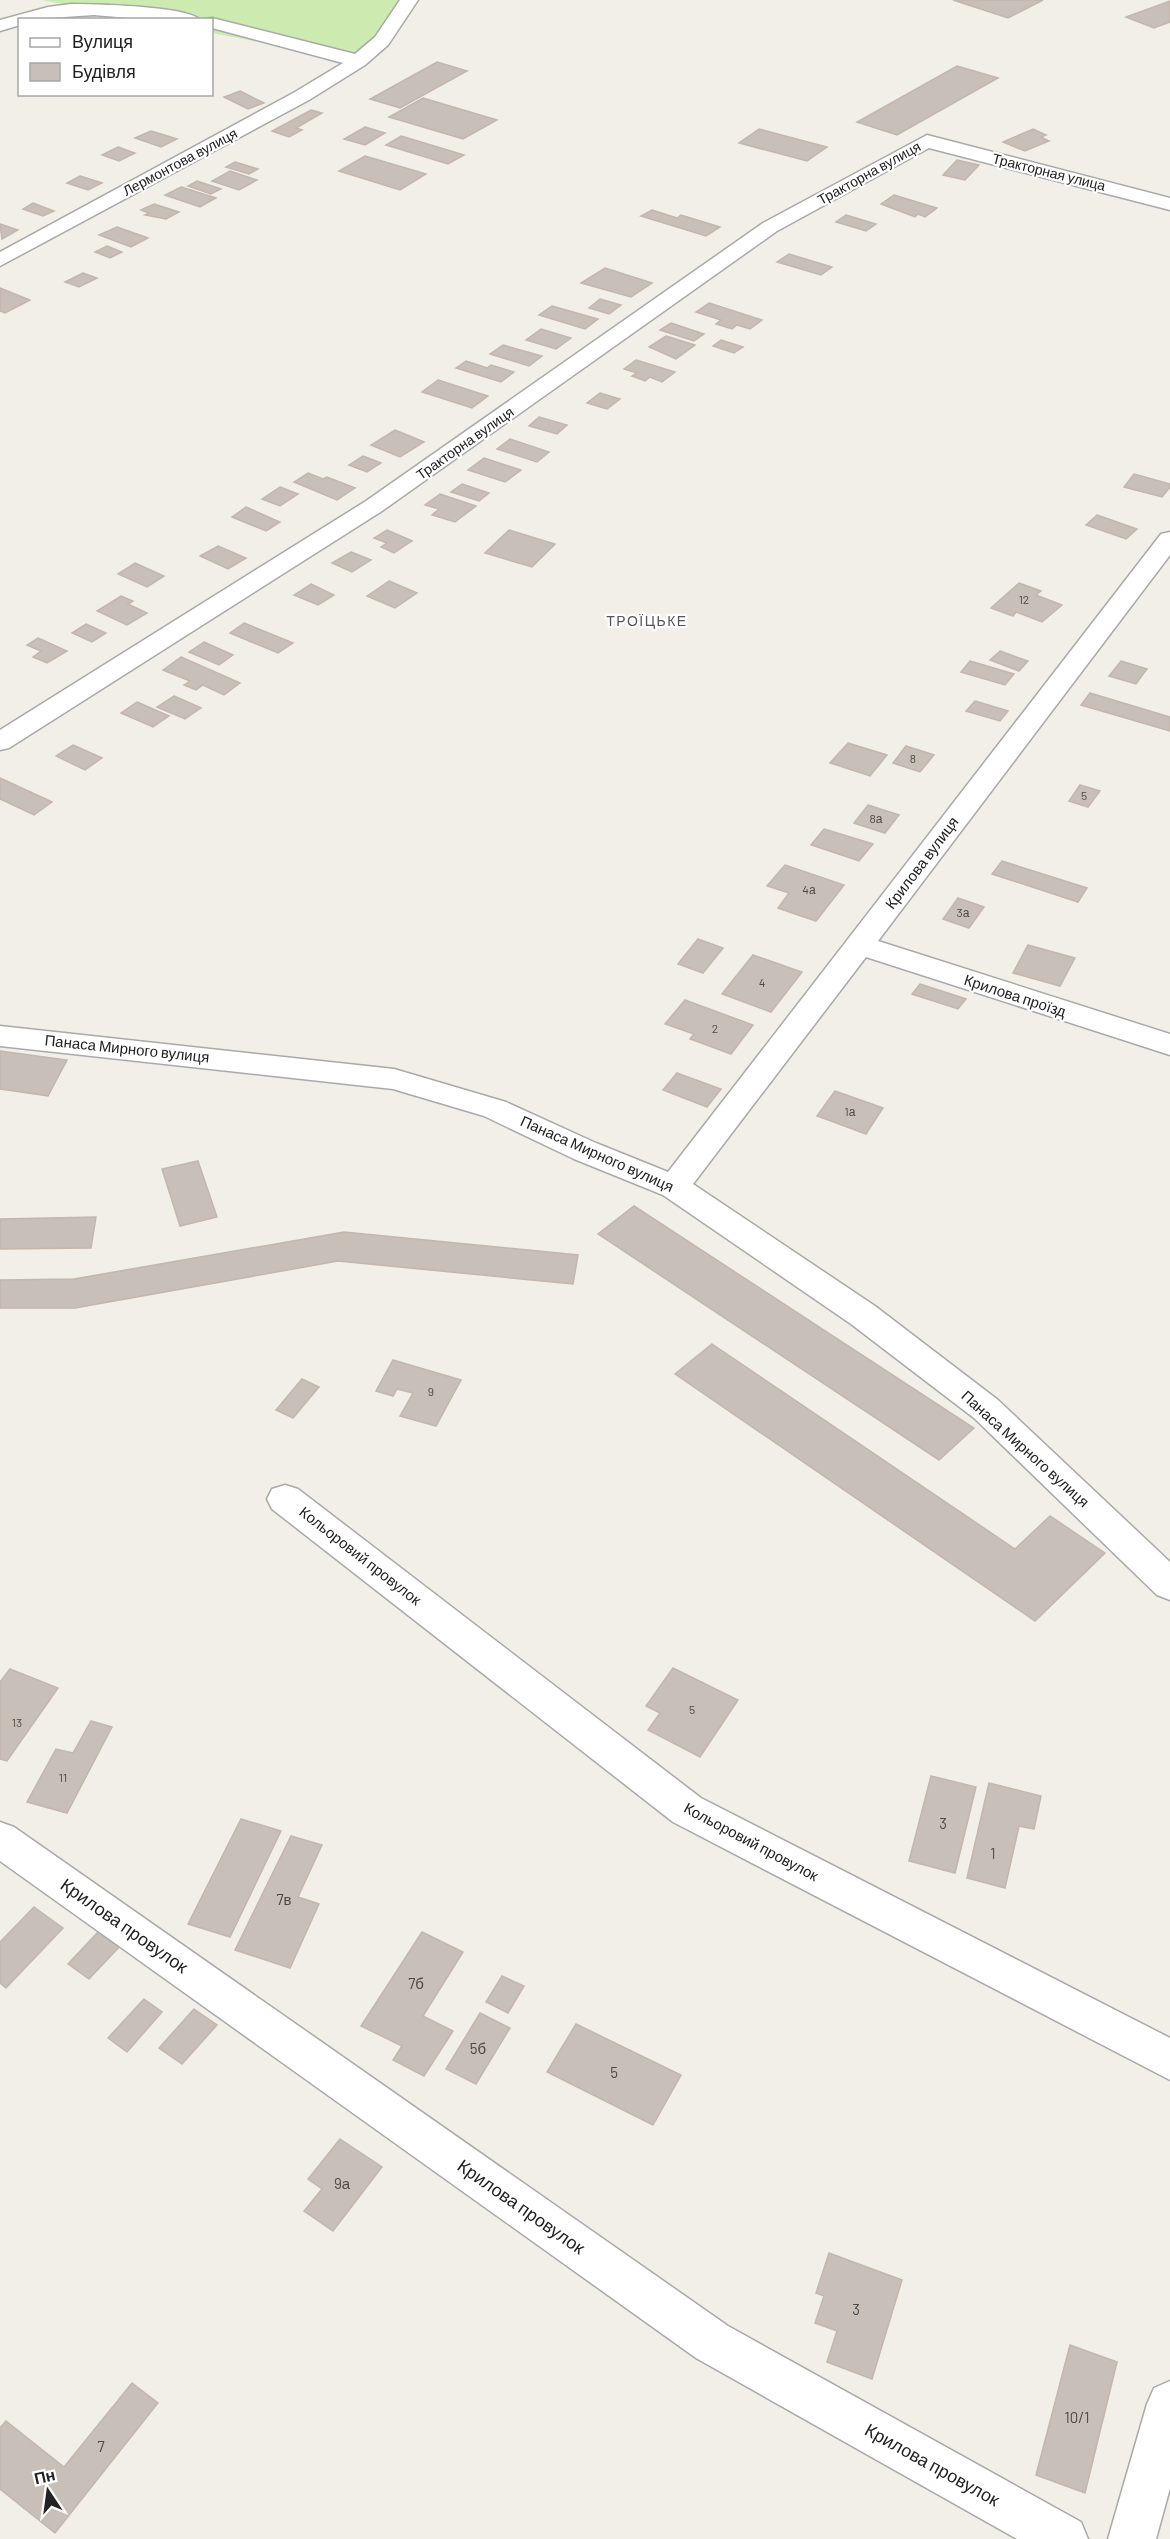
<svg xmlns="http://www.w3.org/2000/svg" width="1170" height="2539" viewBox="0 0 1170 2539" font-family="Barlow,sans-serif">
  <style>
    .grass { fill: #cdebb0 }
    .building { fill: #c7bfb8; stroke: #c4b6ab; stroke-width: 1.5 }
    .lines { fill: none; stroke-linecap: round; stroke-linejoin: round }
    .minor-casing { stroke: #a9a9a9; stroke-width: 3 }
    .minor { fill: #fff; fill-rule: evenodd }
    .labels { text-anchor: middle; stroke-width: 4.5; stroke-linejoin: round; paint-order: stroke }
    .number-label { font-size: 12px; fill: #4b4948 }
    .far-street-label { font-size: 14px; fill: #222; stroke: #fff }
    .far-neighbourhood-label { font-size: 14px; letter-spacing: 1.5px; fill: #555; stroke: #fff }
    .street-label { font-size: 15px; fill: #222; stroke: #fff }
    .near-number-label { font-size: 15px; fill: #4b4948 }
    .near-street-label { font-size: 18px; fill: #222; stroke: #fff }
  </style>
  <rect width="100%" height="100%" fill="#f2efe9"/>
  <path class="grass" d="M41 0H409L358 61 212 33V20L143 19Z"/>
  <g class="building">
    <path d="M953 0H1043L1008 18Z"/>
    <path d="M1170 1V22L1154 28 1126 17Z"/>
    <path d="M437 62 467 71 400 108 370 99Z"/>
    <path d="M957 66 998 78 897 135 857 122Z"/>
    <path d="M240 91 264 103 248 109 224 97Z"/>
    <path d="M423 98 497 120 463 139 389 117Z"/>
    <path d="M311 110 322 113 296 128 302 130 289 137 272 131Z"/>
    <path d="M365 127 385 133 365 145 344 139Z"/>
    <path d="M759 129 827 147 807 161 739 143Z"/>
    <path d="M1033 129 1046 135 1041 137 1049 141 1025 151 1003 142Z"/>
    <path d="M151 131 177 139 161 147 135 138Z"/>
    <path d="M401 136 464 155 448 164 386 145Z"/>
    <path d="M118 147 135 153 119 161 102 155Z"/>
    <path d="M365 156 426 174 400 190 339 171Z"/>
    <path d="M957 160 979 165 965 180 943 175Z"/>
    <path d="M235 162 258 169 249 174 226 167Z"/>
    <path d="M230 171 257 180 239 190 212 181Z"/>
    <path d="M80 176 102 183 88 190 67 183Z"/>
    <path d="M197 181 221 189 211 194 188 186Z"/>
    <path d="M181 187 216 198 200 207 165 195Z"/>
    <path d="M894 195 937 208 925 217 918 214 915 217 881 204Z"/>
    <path d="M33 203 54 211 43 216 23 209Z"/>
    <path d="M154 204 179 212 166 219 145 215 149 213 141 210Z"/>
    <path d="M652 210 677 218 681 215 720 227 706 236 641 216Z"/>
    <path d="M846 215 876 224 866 231 836 222Z"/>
    <path d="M0 224 18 230 2 239Z"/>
    <path d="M117 227 148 238 131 247 99 235Z"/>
    <path d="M107 246 122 252 110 258 95 252Z"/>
    <path d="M789 254 832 267 821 275 777 262Z"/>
    <path d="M605 268 652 283 631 297 581 283Z"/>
    <path d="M83 273 97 278 79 287 65 282Z"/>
    <path d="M0 288 30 300 5 313 0 311Z"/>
    <path d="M600 299 621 305 609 314 589 308Z"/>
    <path d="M709 303 762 320 750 329 737 325 732 329 716 324 721 320 696 312Z"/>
    <path d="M552 306 598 319 585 329 539 315Z"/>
    <path d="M671 323 704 334 694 341 660 330Z"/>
    <path d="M541 329 571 338 556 349 526 340Z"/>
    <path d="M666 336 695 345 676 359 649 347Z"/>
    <path d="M721 340 743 347 734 353 713 346Z"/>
    <path d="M503 345 542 356 529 366 490 354Z"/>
    <path d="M636 360 675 372 662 382 650 377 645 381 632 376 637 373 624 369Z"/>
    <path d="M466 361 487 368 491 365 514 372 501 382 456 368Z"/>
    <path d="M438 380 488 396 472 408 422 392Z"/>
    <path d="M600 393 620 399 607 409 587 403Z"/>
    <path d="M539 417 567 425 557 434 529 426Z"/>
    <path d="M395 430 424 442 400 457 371 445Z"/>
    <path d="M510 439 549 452 537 462 497 449Z"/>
    <path d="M363 456 381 463 367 472 349 465Z"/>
    <path d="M484 458 521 470 505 482 468 470Z"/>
    <path d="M308 473 323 479 327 477 355 488 337 500 294 482Z"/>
    <path d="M1134 474 1170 484V487L1162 497 1124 487Z"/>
    <path d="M462 484 489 493 479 501 451 492Z"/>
    <path d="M280 487 298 494 280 506 262 499Z"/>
    <path d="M440 494 476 506 455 522 432 515 439 509 425 505Z"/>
    <path d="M246 507 280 522 266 531 232 517Z"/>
    <path d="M1097 515 1137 529 1126 539 1086 525Z"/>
    <path d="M387 530 412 541 394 553 381 547 387 543 374 538Z"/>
    <path d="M509 530 555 544 532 567 485 553Z"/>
    <path d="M218 546 246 558 228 569 200 556Z"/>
    <path d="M351 552 371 560 352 572 332 563Z"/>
    <path d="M135 563 164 576 147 587 118 574Z"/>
    <path d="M389 581 417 593 395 608 367 596Z"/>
    <path d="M1019 583 1041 591 1036 595 1062 605 1042 622 1016 612 1013 616 991 608Z"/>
    <path d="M311 584 334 595 318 605 294 595Z"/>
    <path d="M121 596 133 601 128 604 147 613 127 625 97 611Z"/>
    <path d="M244 623 293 643 278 653 230 633Z"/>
    <path d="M86 624 106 633 92 642 72 633Z"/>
    <path d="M38 638 67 651 47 663 33 657 41 651 27 645Z"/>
    <path d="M204 642 233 655 219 665 189 652Z"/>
    <path d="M1000 651 1028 661 1019 671 990 660Z"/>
    <path d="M181 657 240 683 224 695 203 685 196 690 184 685 190 681 163 670Z"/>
    <path d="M970 661 1014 674 1005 685 961 672Z"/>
    <path d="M1121 661 1147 669 1136 684 1109 676Z"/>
    <path d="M1090 693 1170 717V731L1081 705Z"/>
    <path d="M174 696 201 708 185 719 157 707Z"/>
    <path d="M975 701 1008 711 1000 721 966 711Z"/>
    <path d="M137 702 169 716 153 727 121 713Z"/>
    <path d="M848 743 887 755 870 776 830 763Z"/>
    <path d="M73 745 102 758 85 770 56 756Z"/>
    <path d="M906 746 934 755 920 772 893 763Z"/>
    <path d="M0 778 52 802 34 815 0 799Z"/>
    <path d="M1080 785 1100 791 1088 807 1069 801Z"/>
    <path d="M868 805 899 815 885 833 854 823Z"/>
    <path d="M824 829 873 844 859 861 811 845Z"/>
    <path d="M1002 861 1087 888 1078 902 992 874Z"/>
    <path d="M785 865 844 885 816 921 778 908 789 893 767 886Z"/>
    <path d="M958 898 984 907 969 928 943 919Z"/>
    <path d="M698 939 723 948 703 973 678 964Z"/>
    <path d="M1028 945 1075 958 1060 986 1013 973Z"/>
    <path d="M753 955 802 972 771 1012 722 994Z"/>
    <path d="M920 984 966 999 958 1009 912 994Z"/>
    <path d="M685 1000 753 1025 731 1054 690 1039 694 1034 665 1024Z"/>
    <path d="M0 1051 67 1060 48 1096 0 1089Z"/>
    <path d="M677 1073 721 1089 707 1107 663 1090Z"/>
    <path d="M835 1091 883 1108 866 1134 817 1116Z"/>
    <path d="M198 1161 217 1217 180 1226 162 1169Z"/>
    <path d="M634 1206 974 1428 939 1460 598 1234Z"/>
    <path d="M96 1217 91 1248 0 1249V1219Z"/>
    <path d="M344 1232 578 1255 573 1284 338 1261 75 1308H0V1280L74 1279Z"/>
    <path d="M712 1344 1015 1549 1050 1516 1105 1553 1035 1621 675 1374Z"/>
    <path d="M393 1360 461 1380 436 1426 400 1416 413 1393 397 1389 393 1396 376 1391Z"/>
    <path d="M302 1379 319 1387 293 1418 276 1410Z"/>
    <path d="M673 1668 738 1700 700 1757 648 1730 660 1713 646 1706Z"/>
    <path d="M10 1669 58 1688 7 1761 0 1759V1682Z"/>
    <path d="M91 1721 112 1727 67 1813 27 1802 56 1749 73 1753Z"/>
    <path d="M931 1776 976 1787 955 1873 909 1861Z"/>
    <path d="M989 1783 1041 1796 1034 1829 1019 1826 1005 1888 967 1878Z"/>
    <path d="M241 1819 281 1831 230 1937 188 1924Z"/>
    <path d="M291 1836 322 1845 298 1897 319 1904 290 1968 235 1950Z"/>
    <path d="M34 1907 63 1928 6 1988 0 1983V1942Z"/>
    <path d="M99 1931 120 1946 89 1979 68 1964Z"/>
    <path d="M422 1932 463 1952 423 2016 453 2031 424 2076 393 2060 402 2046 361 2026Z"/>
    <path d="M502 1976 524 1986 508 2013 486 2002Z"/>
    <path d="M144 1999 162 2012 127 2052 108 2038Z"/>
    <path d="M194 2009 217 2025 182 2064 159 2048Z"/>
    <path d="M480 2013 510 2028 476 2084 446 2069Z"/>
    <path d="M576 2024 681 2075 653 2125 547 2072Z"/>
    <path d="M340 2139 382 2167 333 2231 304 2211 322 2189 308 2179Z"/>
    <path d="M829 2253 902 2280 872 2379 827 2362 837 2331 815 2323 824 2296 816 2293Z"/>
    <path d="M1070 2345 1117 2362 1085 2493 1036 2475Z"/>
    <path d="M132 2383 158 2403 55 2533 0 2489V2428L6 2421 64 2467Z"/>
  </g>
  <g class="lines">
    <defs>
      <g id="minor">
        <path d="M400 0H418L388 45 365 65 309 100 0 266V252L295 92 343 63 212 28V20L206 19 212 18 355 54 375 37Z"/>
        <path d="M71 4C92 4 189 6 200 20H152L94 15 20 20V25L0 31V20L48 7Z"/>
        <path d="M927 135 1170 198V210L929 148 777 231 382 511 9 748 0 750V730L366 501 763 223Z"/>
        <path d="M1170 532V555L878 941 1170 1034V1055L866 957 693 1184 875 1306 998 1400 1170 1562V1600L1157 1595 974 1418 851 1324 663 1195 574 1159 484 1116 393 1089 0 1046V1026L394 1069 506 1102 596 1143 668 1172 1161 534Z"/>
        <path d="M285 1485 298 1489 701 1798 1170 2038V2080L673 1822 272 1509 267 1499 272 1489Z"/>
        <path d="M0 1822 14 1827 728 2326 1081 2522 1088 2539H1017L696 2358 0 1861Z"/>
        <path d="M1170 2381V2488L1156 2539H1108L1147 2404 1154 2388Z"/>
      </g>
    </defs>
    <use href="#minor" class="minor-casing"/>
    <use href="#minor" class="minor"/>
  </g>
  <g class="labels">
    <g class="number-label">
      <text x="1024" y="604">12</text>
      <text x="913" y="763">8</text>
      <text x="1084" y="800">5</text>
      <text x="876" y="823">8а</text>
      <text x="809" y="894">4а</text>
      <text x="963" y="917">3а</text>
      <text x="762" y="987">4</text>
      <text x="715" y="1033">2</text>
      <text x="850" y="1116">1а</text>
      <text x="431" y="1396">9</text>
      <text x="692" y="1714">5</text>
      <text x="17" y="1727">13</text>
      <text x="63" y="1782">11</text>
    </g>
    <g class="far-street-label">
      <text transform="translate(180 162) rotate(-28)" y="5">Лермонтова вулиця</text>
      <text transform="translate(1049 172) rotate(14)" y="5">Тракторная улица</text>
      <text transform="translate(869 173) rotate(-29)" y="5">Тракторна вулиця</text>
      <text transform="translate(465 443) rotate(-35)" y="5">Тракторна вулиця</text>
    </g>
    <g class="far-neighbourhood-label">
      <text x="647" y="626">ТРОЇЦЬКЕ</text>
    </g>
    <g class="street-label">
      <text transform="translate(922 863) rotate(-53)" y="5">Крилова вулиця</text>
      <text transform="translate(1015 996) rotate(18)" y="5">Крилова проїзд</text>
      <text transform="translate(127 1049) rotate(6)" y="5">Панаса Мирного вулиця</text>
      <text transform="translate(597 1154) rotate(24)" y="5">Панаса Мирного вулиця</text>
      <text transform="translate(1025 1449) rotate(42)" y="5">Панаса Мирного вулиця</text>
      <text transform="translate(360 1556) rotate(38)" y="5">Кольоровий провулок</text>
      <text transform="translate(751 1842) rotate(28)" y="5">Кольоровий провулок</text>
    </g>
    <g class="near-number-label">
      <text x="943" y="1829">3</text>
      <text x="993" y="1859">1</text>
      <text x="284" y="1905">7в</text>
      <text x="416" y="1989">7б</text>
      <text x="478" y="2054">5б</text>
      <text x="614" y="2078">5</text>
      <text x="342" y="2189">9а</text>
      <text x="856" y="2315">3</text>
      <text x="1077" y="2423">10/1</text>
      <text x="101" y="2452">7</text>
    </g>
    <g class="near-street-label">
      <text transform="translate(124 1926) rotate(35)" y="6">Крилова провулок</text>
      <text transform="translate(521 2207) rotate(35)" y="6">Крилова провулок</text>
      <text transform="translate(932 2465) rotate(29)" y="6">Крилова провулок</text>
    </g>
  </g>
  <rect x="18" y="18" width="195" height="78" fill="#ffffff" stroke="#a7a7a7" stroke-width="1.5"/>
  <rect x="30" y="38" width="30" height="9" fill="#ffffff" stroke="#a7a7a7" stroke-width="1.5"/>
  <text x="72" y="48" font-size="18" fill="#222222">Вулиця</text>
  <rect x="30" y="63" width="30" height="18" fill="#c7bfb8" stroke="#a7a7a7" stroke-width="1.5"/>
  <text x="72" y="78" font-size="18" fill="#222222">Будівля</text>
  <g transform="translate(48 2491) rotate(347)" stroke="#ffffff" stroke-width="4.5" paint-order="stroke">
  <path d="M0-4.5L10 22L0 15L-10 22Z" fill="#222222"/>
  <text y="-9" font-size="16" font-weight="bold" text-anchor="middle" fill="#222222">Пн</text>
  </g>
</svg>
